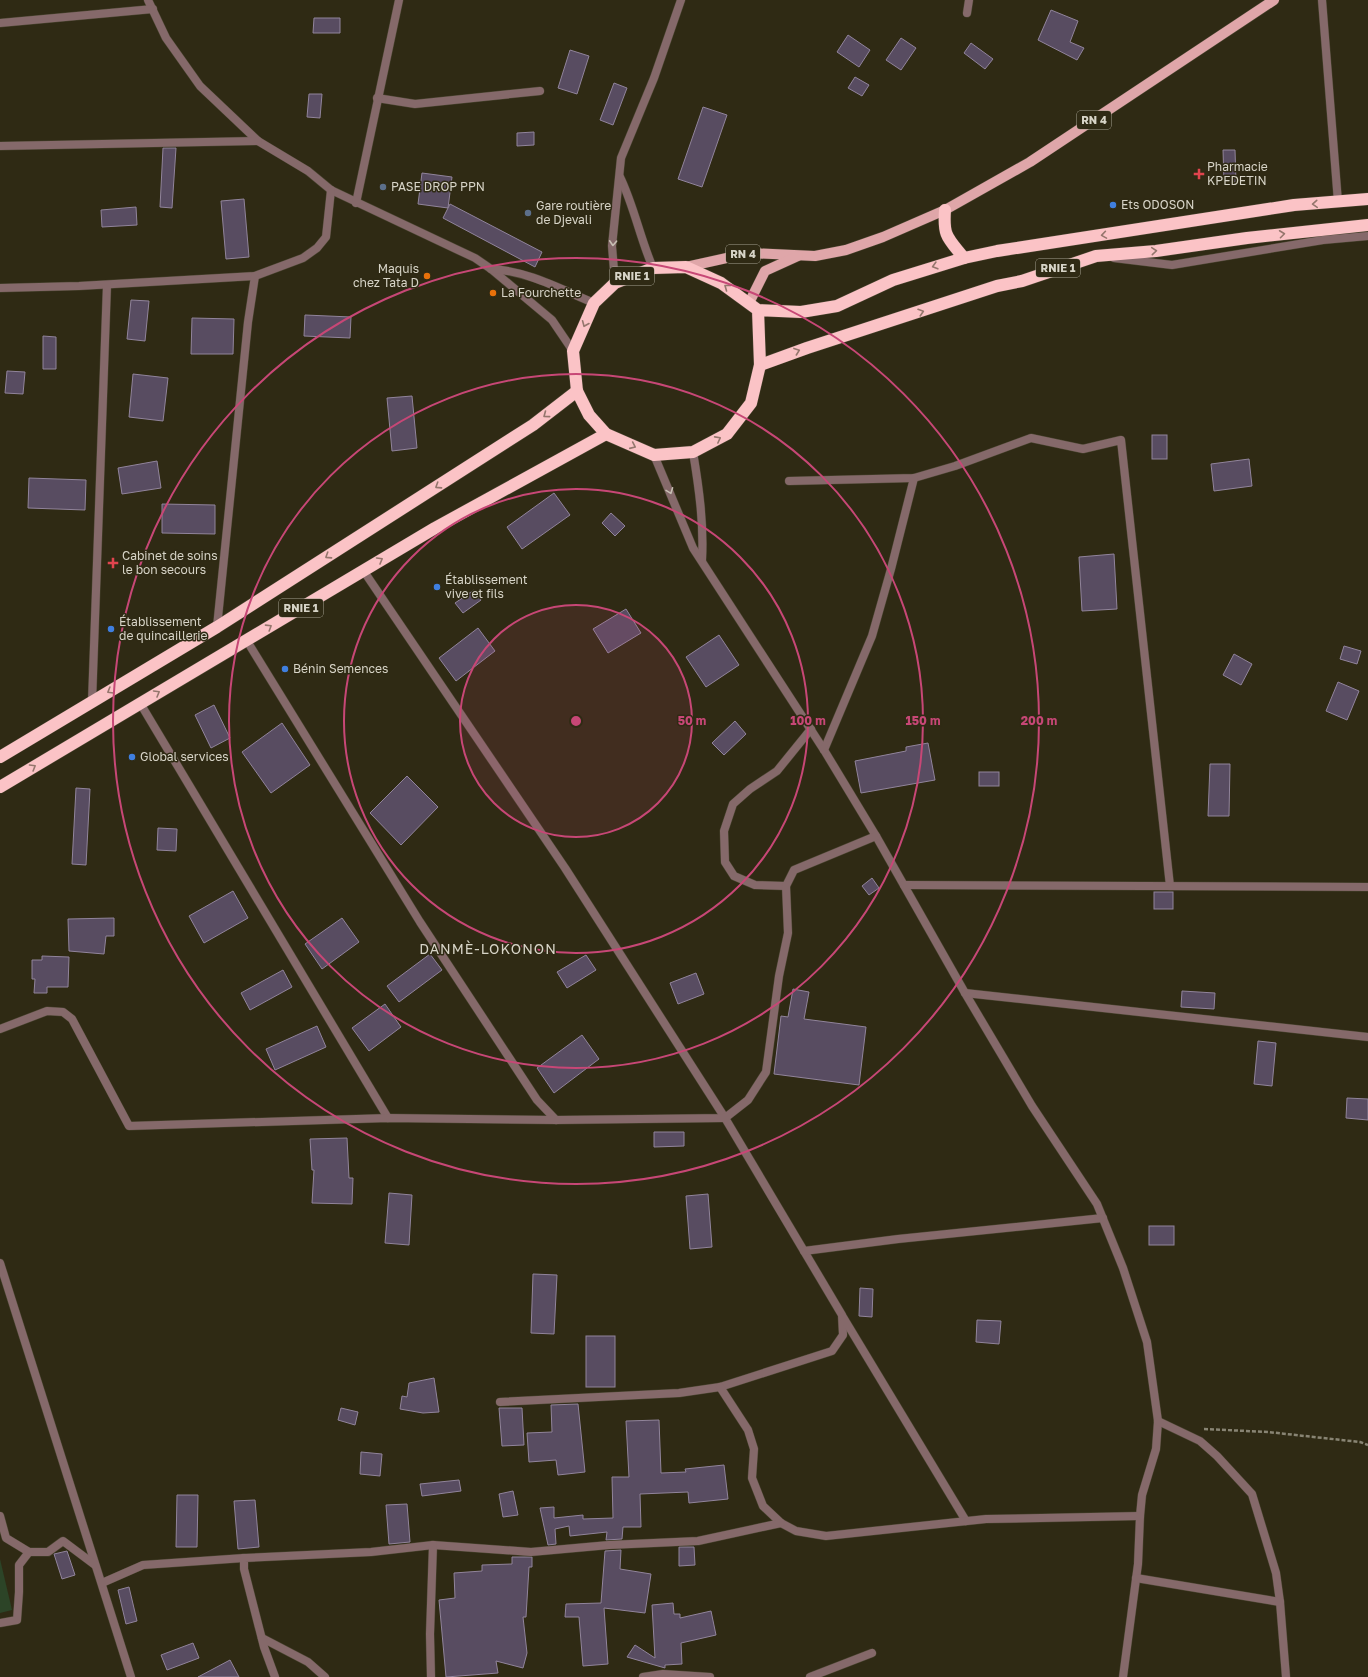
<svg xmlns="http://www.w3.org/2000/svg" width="1368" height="1677" viewBox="0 0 1368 1677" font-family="'Golos Text',sans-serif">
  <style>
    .green { fill: #2c4427 }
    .building { fill: #584c61; stroke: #91849b }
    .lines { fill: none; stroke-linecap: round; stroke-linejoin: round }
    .street-casing { stroke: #4a4531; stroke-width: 9 }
    .primary-casing { stroke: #4a4531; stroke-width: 11 }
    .highway-casing { stroke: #4a4531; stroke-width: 13 }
    .path { stroke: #888473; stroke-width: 2.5; stroke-dasharray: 4 2; stroke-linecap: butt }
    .street { stroke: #85696a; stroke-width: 8 }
    .primary { stroke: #dfa6a9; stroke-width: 10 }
    .highway { stroke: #fbc3c6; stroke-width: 12 }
    .oneway { stroke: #95766d }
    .oneway2 { stroke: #c7bfb4 }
    .ring { fill: none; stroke: #c74776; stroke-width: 2 }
    .health-dot { fill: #e0444e; stroke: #2f2a14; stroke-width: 1.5 }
    .service-dot { fill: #5c6f8a; stroke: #2f2a14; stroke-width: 1.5 }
    .shop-dot { fill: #3f7fe0; stroke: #2f2a14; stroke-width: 1.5 }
    .food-dot { fill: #e8710a; stroke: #2f2a14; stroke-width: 1.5 }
    .labels { text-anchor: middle; stroke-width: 3; stroke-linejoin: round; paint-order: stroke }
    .shield { fill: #2f2a14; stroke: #a5a191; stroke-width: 1 }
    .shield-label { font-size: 11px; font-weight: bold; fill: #d7d4c7 }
    .poi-label { font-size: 12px; fill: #d7d4c7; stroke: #2f2a14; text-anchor: start }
    .quarter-label { font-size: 14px; letter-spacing: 1px; fill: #d7d4c7; stroke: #2f2a14 }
    .centre { fill: #c74776; stroke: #2f2a14; stroke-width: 2 }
    .ring-label { font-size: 12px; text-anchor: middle; font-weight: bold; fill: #c74776; stroke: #2f2a14; stroke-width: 3; stroke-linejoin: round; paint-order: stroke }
  </style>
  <rect width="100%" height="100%" fill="#2f2a14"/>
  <path class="green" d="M0 1559 12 1610 0 1613Z"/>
  <g class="building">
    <path d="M1051 10 1078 21 1070 42 1084 48 1077 60 1038 40Z"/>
    <path d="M314 18H340V33H313Z"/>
    <path d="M848 35 870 50 859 67 837 52Z"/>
    <path d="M901 38 916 48 901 70 886 60Z"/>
    <path d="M971 43 993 59 985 69 964 53Z"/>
    <path d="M570 50 589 56 577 94 558 88Z"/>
    <path d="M855 77 869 85 862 96 848 88Z"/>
    <path d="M614 83 627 88 613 125 600 120Z"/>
    <path d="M309 94H322L320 118 307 117Z"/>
    <path d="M703 107 727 115 702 187 678 179Z"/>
    <path d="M534 132V145L517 146V133Z"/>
    <path d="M163 148H176L172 208 160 207Z"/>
    <path d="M1223 150H1235L1236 182H1224Z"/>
    <path d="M422 173 452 177 448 208 418 204Z"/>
    <path d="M244 199 249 257 226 259 221 201Z"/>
    <path d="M450 204 542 252 535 267 443 218Z"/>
    <path d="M136 207 137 225 102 227 101 210Z"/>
    <path d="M131 300 149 301 145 341 127 339Z"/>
    <path d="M305 315 351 317 350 338 304 336Z"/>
    <path d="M192 318 234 319 233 354H191Z"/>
    <path d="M43 336 56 337V369H43Z"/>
    <path d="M7 371 25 372 23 394 5 393Z"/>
    <path d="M133 374 168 378 163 421 129 417Z"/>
    <path d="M412 396 417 448 392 451 387 398Z"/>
    <rect x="1152" y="435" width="15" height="24"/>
    <path d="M1249 459 1252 486 1214 491 1211 464Z"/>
    <path d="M157 461 161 488 122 494 118 468Z"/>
    <path d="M29 478 86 480 85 510 28 508Z"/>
    <path d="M554 493 570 515 522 549 507 527Z"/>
    <path d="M162 504 215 505V534L162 533Z"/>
    <path d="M611 513 625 526 615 536 602 523Z"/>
    <path d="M1114 554 1117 609 1082 611 1079 557Z"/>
    <path d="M474 590 481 600 463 613 455 603Z"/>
    <path d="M626 609 641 633 608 653 593 629Z"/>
    <path d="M478 628 495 651 456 681 439 658Z"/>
    <path d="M719 635 739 665 706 687 686 657Z"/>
    <path d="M1344 646 1361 651 1357 664 1340 659Z"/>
    <path d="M1234 654 1252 664 1241 685 1223 675Z"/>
    <path d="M1338 682 1359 691 1347 720 1326 711Z"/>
    <path d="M214 705 230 738 211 748 195 715Z"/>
    <path d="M735 721 746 734 724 755 712 743Z"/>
    <path d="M282 723 310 765 271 793 242 752Z"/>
    <path d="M928 743 935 780 861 793 855 761 906 751V747Z"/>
    <path d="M1210 764H1230L1229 816H1208Z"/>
    <rect x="979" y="772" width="20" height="14"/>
    <path d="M407 776 438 807 401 845 370 813Z"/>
    <path d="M76 788 90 789 86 865 72 864Z"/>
    <path d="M158 828 177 829 176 851 157 850Z"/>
    <path d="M872 878 879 888 869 895 862 886Z"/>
    <path d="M233 891 248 918 204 943 189 916Z"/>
    <rect x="1154" y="892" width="19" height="17"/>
    <path d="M114 918V936H106L104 954 69 951 68 919Z"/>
    <path d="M342 918 359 942 322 969 305 944Z"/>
    <path d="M430 954 442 970 399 1002 387 986Z"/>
    <path d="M586 955 596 970 567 988 557 972Z"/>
    <path d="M42 956 69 957 68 987H47V993H34L35 979H32V960H42Z"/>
    <path d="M283 970 292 987 250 1010 241 993Z"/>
    <path d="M696 973 704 994 678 1004 670 983Z"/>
    <path d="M793 989 809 992 804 1019 866 1027 859 1085 774 1074 781 1016 788 1017Z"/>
    <path d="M1182 991 1215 993 1214 1009 1181 1007Z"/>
    <path d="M385 1004 401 1027 369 1051 352 1028Z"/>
    <path d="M317 1026 326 1047 275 1070 266 1049Z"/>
    <path d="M582 1035 599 1059 554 1093 537 1068Z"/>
    <path d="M1258 1041 1276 1043 1272 1086 1254 1084Z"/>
    <path d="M1347 1098 1368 1099V1120L1346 1118Z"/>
    <path d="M654 1132H684V1146L654 1147Z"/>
    <path d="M347 1138 349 1178H353L352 1204 312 1203 314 1170H312L310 1139Z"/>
    <path d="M389 1193 412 1195 409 1245 385 1243Z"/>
    <path d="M708 1194 712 1247 690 1249 686 1196Z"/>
    <rect x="1149" y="1226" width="25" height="19"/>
    <path d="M533 1274 557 1275 554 1334 531 1333Z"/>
    <path d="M860 1288 873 1289 872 1317 859 1316Z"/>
    <path d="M977 1320 1001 1321 999 1344 976 1342Z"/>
    <rect x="586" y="1336" width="29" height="51"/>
    <path d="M434 1378 439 1412 423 1413 400 1409 402 1396 407 1397 409 1383Z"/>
    <path d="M578 1404 585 1472 558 1475 556 1460 529 1462 527 1433 552 1432 551 1405Z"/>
    <path d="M341 1408 358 1412 355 1425 338 1420Z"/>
    <path d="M499 1408H522L524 1445 502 1446Z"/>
    <path d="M659 1420 661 1473 686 1472 685 1469 724 1465 728 1499 689 1503 688 1492 640 1494 641 1527H623L622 1539 606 1540 607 1532 570 1536 569 1526 555 1529 556 1544 548 1545 540 1508 554 1507V1518L583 1515V1519L613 1518 612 1477H629L626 1421Z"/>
    <path d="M361 1452 382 1454 380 1476 360 1474Z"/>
    <path d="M459 1480 461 1491 422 1496 420 1484Z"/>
    <path d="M513 1491 518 1515 503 1517 499 1494Z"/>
    <path d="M177 1495H198L197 1547H176Z"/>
    <path d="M255 1500 259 1547 238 1549 234 1501Z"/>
    <path d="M407 1504 410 1542 389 1544 386 1505Z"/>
    <path d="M679 1547H694L695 1565 679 1566Z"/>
    <path d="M621 1550 620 1569 651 1574 645 1613 604 1608 608 1664 583 1666 579 1617H565L566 1604 601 1603 605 1551Z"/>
    <path d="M67 1551 75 1575 62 1579 54 1554Z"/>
    <path d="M512 1557H532V1567H529L526 1617H523L527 1653 523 1668 496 1661 498 1673 446 1677 439 1600 455 1598 454 1573 482 1571V1565L512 1564Z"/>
    <path d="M129 1587 137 1621 126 1624 118 1590Z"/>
    <path d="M673 1603 674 1614H680V1618L711 1611 716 1635 681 1643 682 1664 665 1665V1668L627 1657 635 1645 655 1658 652 1605Z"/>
    <path d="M193 1643 199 1658 167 1670 161 1655Z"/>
    <path d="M230 1660 239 1677H198Z"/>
  </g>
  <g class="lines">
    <defs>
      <g id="street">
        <path d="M148 0 166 38 200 86 258 141 308 171 331 190 475 258 491 269 552 320 573 351"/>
        <path d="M1322 0 1338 202"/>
        <path d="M967 13 969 0"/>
        <path d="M0 23 153 9"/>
        <path d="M377 98 415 104 540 91"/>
        <path d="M0 146 258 141"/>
        <path d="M620 177C634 206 640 238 653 268"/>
        <path d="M356 203 399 0"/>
        <path d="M1114 258 1172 265 1323 240 1368 236"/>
        <path d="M491 269C528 271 560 289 594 303"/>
        <path d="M615 283 612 246 621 158 654 78 681 0"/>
        <path d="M0 288 79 286 255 276 303 258 317 248 326 237 331 190"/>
        <path d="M693 452C699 488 704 524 702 560"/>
        <path d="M654 455 693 548 824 750 876 836 965 993 1032 1106 1097 1204 1123 1268 1147 1342 1158 1421 1156 1449 1142 1495 1140 1516 1138 1564 1123 1677"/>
        <path d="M789 481 914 478 955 466 1031 438 1083 449 1121 440 1170 886"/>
        <path d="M363 570 565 868 725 1118 842 1315 843 1335 832 1351 720 1387 679 1393 500 1402"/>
        <path d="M217 627 248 322 255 276"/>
        <path d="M247 641 420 922 537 1100 556 1120"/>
        <path d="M92 702 107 285"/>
        <path d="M140 703 388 1118"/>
        <path d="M824 750 872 636 891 569 914 478"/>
        <path d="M904 885 1368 887"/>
        <path d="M786 886 755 885 734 876 725 862 724 831 733 804 750 789 777 771 811 729"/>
        <path d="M965 993 1368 1037"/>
        <path d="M0 1029 47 1011 63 1012 72 1019 129 1126 388 1118 556 1120 725 1118 748 1100 766 1072 779 976 788 933 786 886 794 870 876 836"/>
        <path d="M804 1251 898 1239 1103 1218"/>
        <path d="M0 1263 131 1677"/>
        <path d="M843 1317 966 1521"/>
        <path d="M720 1387 748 1430 754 1449 752 1478 763 1506 781 1523 796 1531 826 1536 986 1519 1140 1516"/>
        <path d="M1158 1421 1200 1441 1217 1456 1252 1494 1276 1573 1280 1602 1286 1677"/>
        <path d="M0 1516 6 1538 29 1552H48L63 1541 95 1565"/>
        <path d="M1136 1578 1280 1602"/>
        <path d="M102 1583 143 1565 244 1558"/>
        <path d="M0 1623 17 1620 19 1592V1565L29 1552"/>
        <path d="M262 1638 308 1662 325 1677"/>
        <path d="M275 1677 264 1647 244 1569V1558L371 1552 433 1545 531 1552 609 1545 698 1541 781 1523"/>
        <path d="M431 1677 430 1634 433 1545"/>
        <path d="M643 1677 663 1674 710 1677"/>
        <path d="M810 1677 872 1653"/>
      </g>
      <g id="primary">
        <path d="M686 267 749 253 815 256 846 250 883 237 945 210 1030 162 1274 0"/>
        <path d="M749 303 765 271 798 256"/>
      </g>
      <g id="highway">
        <path d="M945 210C943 237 948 238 964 258"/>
        <path d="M758 310 760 365 751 403 727 434 693 452 654 455 606 434 589 415 577 391 573 351 594 303 615 283 653 268 686 267 721 283 758 310 801 312 837 306 893 280 964 258 997 251 1294 205 1368 199"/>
        <path d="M760 365 807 348 997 286 1022 281 1096 256 1156 251 1247 238 1368 225"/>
        <path d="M0 757 217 627 533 425 577 391"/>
        <path d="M0 787 435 528 606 434"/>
      </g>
    </defs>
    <use href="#street" class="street-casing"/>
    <use href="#primary" class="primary-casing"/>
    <use href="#highway" class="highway-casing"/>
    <path class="path" d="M1204 1429 1268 1432 1360 1442 1368 1445"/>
    <use href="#street" class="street"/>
    <use href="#primary" class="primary"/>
    <use href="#highway" class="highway"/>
  </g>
  <defs><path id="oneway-chevron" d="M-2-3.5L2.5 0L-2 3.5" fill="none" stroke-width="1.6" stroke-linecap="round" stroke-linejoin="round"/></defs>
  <g class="oneway">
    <use href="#oneway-chevron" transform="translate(1315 204) rotate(176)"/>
    <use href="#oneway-chevron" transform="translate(1282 234) rotate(-7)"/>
    <use href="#oneway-chevron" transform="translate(1104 235) rotate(171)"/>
    <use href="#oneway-chevron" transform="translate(1154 251) rotate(-5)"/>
    <use href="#oneway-chevron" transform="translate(935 266) rotate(164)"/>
    <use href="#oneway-chevron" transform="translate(727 287) rotate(-144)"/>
    <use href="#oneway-chevron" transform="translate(921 312) rotate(-18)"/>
    <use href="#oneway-chevron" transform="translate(585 324) rotate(113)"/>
    <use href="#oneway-chevron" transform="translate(797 351) rotate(-20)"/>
    <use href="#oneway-chevron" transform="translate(546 415) rotate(143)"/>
    <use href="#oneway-chevron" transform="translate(718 439) rotate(-28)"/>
    <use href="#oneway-chevron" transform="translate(633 446) rotate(24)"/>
    <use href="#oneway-chevron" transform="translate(438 486) rotate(147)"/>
    <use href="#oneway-chevron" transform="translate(328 556) rotate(147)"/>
    <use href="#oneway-chevron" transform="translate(380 560) rotate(-30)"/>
    <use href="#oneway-chevron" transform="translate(269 627) rotate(-32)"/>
    <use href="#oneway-chevron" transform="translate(110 691) rotate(149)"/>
    <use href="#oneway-chevron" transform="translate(157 693) rotate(-30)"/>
    <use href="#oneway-chevron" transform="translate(33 767) rotate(-31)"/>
  </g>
  <g class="oneway2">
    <use href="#oneway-chevron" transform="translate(613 243) rotate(93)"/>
    <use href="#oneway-chevron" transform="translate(670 491) rotate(69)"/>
  </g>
  <circle cx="576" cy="721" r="116" fill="#c74776" fill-opacity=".12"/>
  <g class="ring">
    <circle cx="576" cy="721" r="116"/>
    <circle cx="576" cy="721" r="232"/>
    <circle cx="576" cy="721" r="347"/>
    <circle cx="576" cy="721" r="463"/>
  </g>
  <g class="health-dot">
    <path d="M1197 168h4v4h4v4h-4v4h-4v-4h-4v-4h4z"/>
    <path d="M111 557h4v4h4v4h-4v4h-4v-4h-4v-4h4z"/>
  </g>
  <g class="service-dot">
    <circle cx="383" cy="187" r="4"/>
    <circle cx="528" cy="213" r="4"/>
  </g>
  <g class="shop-dot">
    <circle cx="1113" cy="205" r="4"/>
    <circle cx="437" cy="587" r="4"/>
    <circle cx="111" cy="629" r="4"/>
    <circle cx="285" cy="669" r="4"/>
    <circle cx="132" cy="757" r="4"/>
  </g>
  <g class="food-dot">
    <circle cx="427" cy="276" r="4"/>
    <circle cx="493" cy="293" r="4"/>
  </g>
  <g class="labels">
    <g class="shield">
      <rect x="1077" y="111" width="34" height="18" rx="3"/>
      <rect x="726" y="245" width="34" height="18" rx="3"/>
      <rect x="1036" y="259" width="44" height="18" rx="3"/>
      <rect x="610" y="267" width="44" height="18" rx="3"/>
      <rect x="279" y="599" width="44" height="18" rx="3"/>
    </g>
    <g class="shield-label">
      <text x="1094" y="124">RN 4</text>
      <text x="743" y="258">RN 4</text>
      <text x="1058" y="272">RNIE 1</text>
      <text x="632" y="280">RNIE 1</text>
      <text x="301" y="612">RNIE 1</text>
    </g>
    <g class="poi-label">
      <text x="1207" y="171">Pharmacie<tspan x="1207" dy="14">KPEDETIN</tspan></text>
      <text x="391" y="191">PASE DROP PPN</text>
      <text x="1121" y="209">Ets ODOSON</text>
      <text x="536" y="210">Gare routière<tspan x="536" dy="14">de Djevali</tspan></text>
      <text x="419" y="273" text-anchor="end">Maquis<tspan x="419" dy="14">chez Tata D</tspan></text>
      <text x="501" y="297">La Fourchette</text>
      <text x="122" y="560">Cabinet de soins<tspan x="122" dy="14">le bon secours</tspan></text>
      <text x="445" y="584">Établissement<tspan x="445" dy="14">vive et fils</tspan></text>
      <text x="119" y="626">Établissement<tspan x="119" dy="14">de quincaillerie</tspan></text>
      <text x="293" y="673">Bénin Semences</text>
      <text x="140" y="761">Global services</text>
    </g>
    <g class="quarter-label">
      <text x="488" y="954">DANMÈ-LOKONON</text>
    </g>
  </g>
  <circle cx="576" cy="721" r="6" class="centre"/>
  <g class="ring-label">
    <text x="692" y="725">50 m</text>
    <text x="808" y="725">100 m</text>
    <text x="923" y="725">150 m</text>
    <text x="1039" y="725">200 m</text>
  </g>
</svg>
